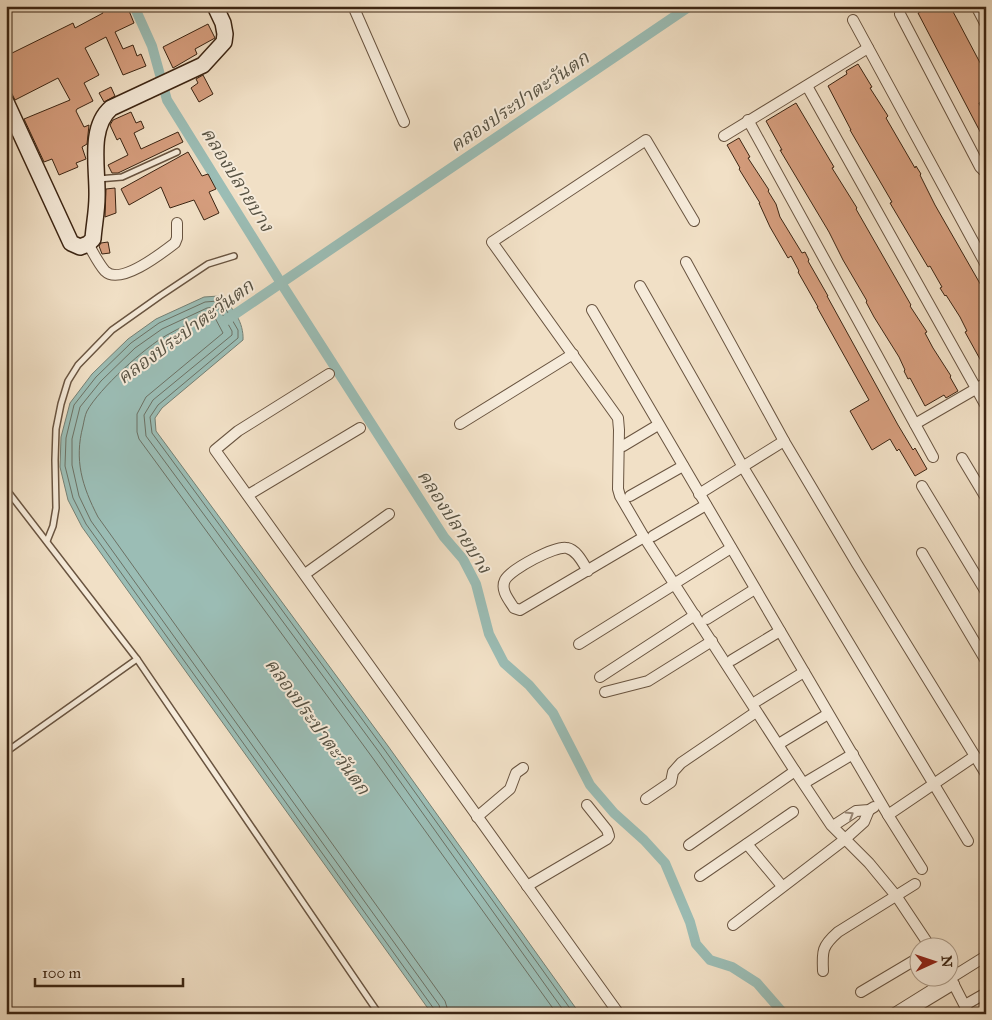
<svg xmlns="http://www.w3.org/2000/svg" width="992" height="1020" viewBox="0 0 992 1020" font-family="'IM FELL Great Primer','Noto Serif Thai',serif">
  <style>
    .water { fill: #9bbdb5; stroke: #758074 }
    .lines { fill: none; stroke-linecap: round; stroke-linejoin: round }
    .shore { stroke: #6c7164; stroke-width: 1 }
    .canal { stroke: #9bbdb5; stroke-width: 10 }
    .building { fill: #d59d7d; stroke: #3c2513 }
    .lane-casing { stroke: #695440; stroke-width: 8 }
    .street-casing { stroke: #695440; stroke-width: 12 }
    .secondary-casing { stroke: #3c2513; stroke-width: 18 }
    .lane { stroke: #f6ebda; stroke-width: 5 }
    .street { stroke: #f6ebda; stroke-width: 10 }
    .secondary { stroke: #f6ebda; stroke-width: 15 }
    .oneway { stroke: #998876 }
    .labels { text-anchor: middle; stroke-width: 4; stroke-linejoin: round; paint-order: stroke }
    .water-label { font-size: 19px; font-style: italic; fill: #585344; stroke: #f6ebda }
  </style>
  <rect width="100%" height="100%" fill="#f1e0c6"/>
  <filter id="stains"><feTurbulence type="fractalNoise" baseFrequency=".004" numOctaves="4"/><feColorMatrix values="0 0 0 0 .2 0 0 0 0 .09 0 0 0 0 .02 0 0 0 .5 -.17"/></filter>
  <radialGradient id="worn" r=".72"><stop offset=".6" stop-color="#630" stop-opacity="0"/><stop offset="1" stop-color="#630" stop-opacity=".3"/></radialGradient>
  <path class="water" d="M219 296C233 306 244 323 243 340L162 408 155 418 156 431 388 746 580 1014H432L82 527 68 500 60 467 61 437 70 403 92 374 128 339 156 319 204 297Z"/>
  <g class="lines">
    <g class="shore">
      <path d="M435 1014 434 1009 86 524 73 498 65 466 66 438 74 405 96 377 131 343 159 323 205 302 218 301 224 306 238 330V338L158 405 150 417 152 433 384 749 574 1014"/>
      <path d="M442 1014 439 1005 91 521 79 496 72 465V439L80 407 101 381 135 348 162 329 207 308 215 307 220 310 232 331V335L153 400 144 415 146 436 379 752 566 1014"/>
      <path d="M449 1014 445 1001 98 517C82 486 74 460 83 426 84 421 85 415 87 411 99 389 145 347 167 335 180 327 195 322 208 315L214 316 223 333 146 397 137 414V432L139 439 372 757 557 1014"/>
    </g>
    <g class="canal">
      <path d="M134 6 152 46 167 100 281 283 444 537 463 559 476 584 489 634 504 663 529 685 553 713 590 785 614 813 644 840 665 863 690 922 696 944 710 960 732 967 757 983 784 1014"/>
      <path d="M225 321 690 6"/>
    </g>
  </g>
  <g class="building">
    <path d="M109 6H127L134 23 115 32 123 49 133 45 137 56 141 54 146 66 123 75 106 37 85 48 99 75 84 83 93 101 77 109 76 111 84 127 89 125 87 144 82 147 86 159 76 163 78 167 59 175 52 159 44 162 24 119 70 100 58 78 15 100 6 82V56L73 23 75 28 103 13 102 10Z"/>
    <path d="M932 6H950L986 74V100L979 103 986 118V143L918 13Z"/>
    <path d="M208 24 215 38 195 49 197 54 173 68 163 47Z"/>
    <path d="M858 64 872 87 870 88 888 116 886 118 915 168 916 166 921 174 920 175 935 205 986 294V370L965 332 967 331 960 317 946 295 945 296 940 288 942 287 930 266 928 267 890 203 892 202 850 130H851L828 86 847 74 846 71Z"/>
    <path d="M203 75 213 94 199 102 191 88 198 83 196 79Z"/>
    <path d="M111 87 115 96 104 102 99 93Z"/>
    <path d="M796 103 834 167 832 168 857 208 856 209 911 305 910 306 927 332 925 333 933 348 951 376 950 377 958 391 946 398 944 395 925 406 910 378 908 379 904 371 905 370 899 357 874 317 866 302 867 301 843 260 829 232 780 150H782L766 121Z"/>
    <path d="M131 112 136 123 141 121 144 128 134 133 141 149 178 132 183 142 118 173H112L108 165 128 155 120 138 117 140 110 125 113 120Z"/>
    <path d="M739 138 750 157 748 158 769 190 768 191 776 204 780 217 802 253 805 252 809 260 808 261 828 296H827L898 425 913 450 915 448 927 469 915 476 899 449 897 451 890 439 872 450 850 411 869 400 817 307H818L798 272 799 271 791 256 788 258 770 227 759 203H760L739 169 740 168 727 145Z"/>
    <path d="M188 152 202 176 208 174 216 189 209 192 219 213 204 220 194 200 170 208 161 187 129 205 121 189Z"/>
    <path d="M115 188 116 213 105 217 106 189Z"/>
    <path d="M108 242 110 253 102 254 99 246 101 243Z"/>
  </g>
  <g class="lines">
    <defs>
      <g id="lane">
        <path d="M98 179 122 177 177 152"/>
        <path d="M6 489 137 659 379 1014"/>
        <path d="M47 541 53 526 56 508 55 460 56 429 61 404 68 381 78 365 112 330 160 296 208 264 234 256"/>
        <path d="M6 752 137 659"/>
      </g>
      <g id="street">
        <path d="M353 6 404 122"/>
        <path d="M976 6 986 25"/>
        <path d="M900 14 980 167 986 173"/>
        <path d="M853 20 986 265"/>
        <path d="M807 86 986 406"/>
        <path d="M748 120 933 457"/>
        <path d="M724 136 868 48"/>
        <path d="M694 221 646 140 492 242 618 418 619 430 618 489 620 496 644 537 795 771 831 825 869 863 897 897 931 948"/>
        <path d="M88 244C93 252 98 263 105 271 120 286 162 253 175 243L177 238V223"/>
        <path d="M686 262 784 441 857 564 986 774"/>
        <path d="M640 286 743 467 968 841"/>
        <path d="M592 310 888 815 922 869"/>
        <path d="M329 374 238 431 215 450 619 1014"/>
        <path d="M460 424 573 354"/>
        <path d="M915 424 986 383"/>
        <path d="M623 446 658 425"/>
        <path d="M962 458 986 498"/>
        <path d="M922 486 986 592"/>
        <path d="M699 494 784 441"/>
        <path d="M248 495 360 428"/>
        <path d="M630 496 683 466"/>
        <path d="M653 536 706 505"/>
        <path d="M922 553 986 661"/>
        <path d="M588 571C583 563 577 550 567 548 556 545 511 569 505 580 500 590 509 600 514 608L520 610 644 537"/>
        <path d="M305 574 389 514"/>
        <path d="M677 582 731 548"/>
        <path d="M707 619 755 589"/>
        <path d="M579 644 675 584"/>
        <path d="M732 660 780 631"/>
        <path d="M600 677 695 615"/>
        <path d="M605 692 648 681 712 641"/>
        <path d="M757 701 804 672"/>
        <path d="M782 742 828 714"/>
        <path d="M806 782 853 754"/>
        <path d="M646 799 671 782 673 772 681 763 756 712"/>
        <path d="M888 815 975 756"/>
        <path d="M477 817 510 789 516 773 523 768"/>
        <path d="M833 826 856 811 869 810 874 807"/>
        <path d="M747 844 782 886"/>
        <path d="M689 845 795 771"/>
        <path d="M700 876 793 812"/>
        <path d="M527 886 607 839 609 836 607 830 587 805"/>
        <path d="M733 925 844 840 864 822 869 810"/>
        <path d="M823 971C822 951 822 946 838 932L915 884"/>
        <path d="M951 979 969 1014"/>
        <path d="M861 992 920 957"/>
        <path d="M965 1005 986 993"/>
        <path d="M916 1007 954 984"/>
        <path d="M893 1014 986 956"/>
      </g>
      <path id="secondary" d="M6 102 71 243 80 247 88 244 93 239C94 225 97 211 97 197 98 169 88 128 111 108L203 65 224 42 225 34 223 23 215 6"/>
    </defs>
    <use href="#lane" class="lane-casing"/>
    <use href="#street" class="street-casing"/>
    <use href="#secondary" class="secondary-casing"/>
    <use href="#lane" class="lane"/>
    <use href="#street" class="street"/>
    <use href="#secondary" class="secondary"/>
  </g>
  <defs><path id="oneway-chevron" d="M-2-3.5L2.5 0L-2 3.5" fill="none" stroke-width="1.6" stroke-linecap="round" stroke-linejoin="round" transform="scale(1.25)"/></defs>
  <use class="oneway" href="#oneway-chevron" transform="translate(850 815) rotate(-32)"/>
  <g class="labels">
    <g class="water-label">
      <text transform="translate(519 101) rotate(-34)" y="7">คลองประปาตะวันตก</text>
      <text transform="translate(238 179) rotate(58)" y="7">คลองปลายบาง</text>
      <text transform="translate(185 331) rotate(-36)" y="7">คลองประปาตะวันตก</text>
      <text transform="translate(455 521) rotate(57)" y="7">คลองปลายบาง</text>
      <text transform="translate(318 726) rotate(54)" y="7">คลองประปาตะวันตก</text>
    </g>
  </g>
  <rect width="992" height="1020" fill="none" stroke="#f1e0c6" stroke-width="25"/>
  <rect x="8" y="8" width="977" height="1005" fill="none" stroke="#3c2513" stroke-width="2.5"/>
  <rect x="12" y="12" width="967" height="995" fill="none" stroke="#3c2513"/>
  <g transform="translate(934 962) rotate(87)"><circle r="24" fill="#f6ebda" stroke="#ac9c8a"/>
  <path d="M0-4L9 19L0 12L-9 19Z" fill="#8f2418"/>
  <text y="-8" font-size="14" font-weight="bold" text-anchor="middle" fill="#3c2513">N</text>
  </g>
  <path d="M35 978v8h148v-8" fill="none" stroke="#3c2513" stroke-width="2.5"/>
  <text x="42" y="978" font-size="15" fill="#3c2513" stroke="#f6ebda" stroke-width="4" paint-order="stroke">100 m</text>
  <rect width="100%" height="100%" filter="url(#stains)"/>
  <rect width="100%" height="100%" fill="url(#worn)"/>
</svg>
